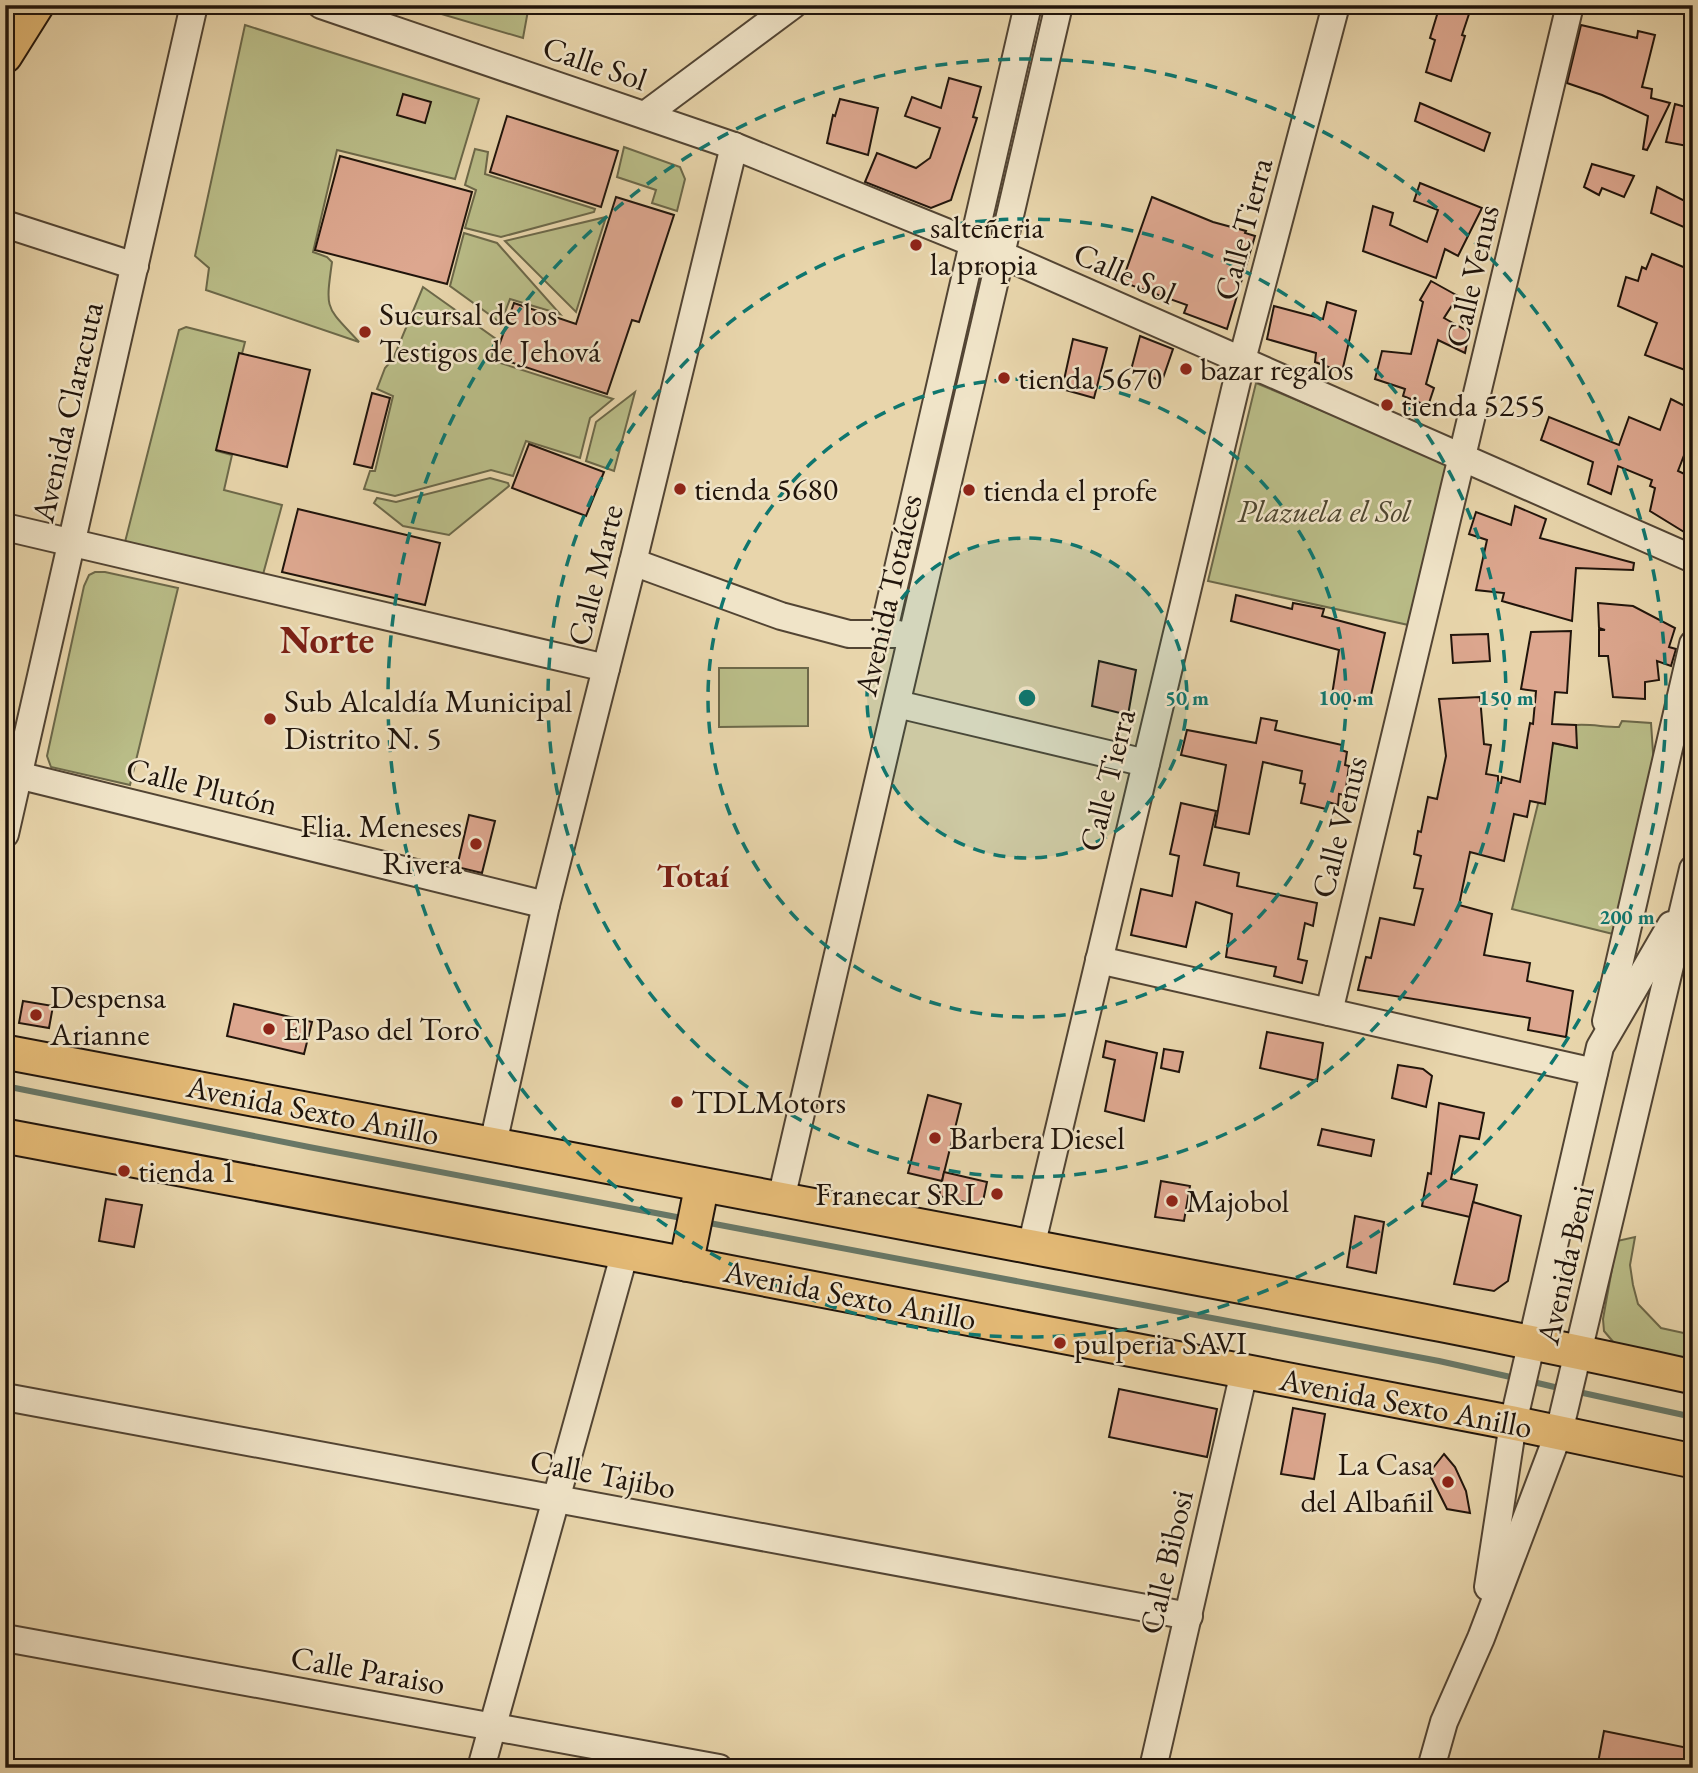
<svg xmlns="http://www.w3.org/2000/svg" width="1698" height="1773" viewBox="0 0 1698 1773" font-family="'EB Garamond',serif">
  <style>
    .green { fill: #b9bc87; stroke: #6c6849; stroke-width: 2 }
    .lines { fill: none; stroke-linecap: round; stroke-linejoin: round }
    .stream { stroke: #687766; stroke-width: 6 }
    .building { fill: #dda78f; stroke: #20140b; stroke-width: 2 }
    .minor-casing { stroke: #524433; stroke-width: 30 }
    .major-casing { stroke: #20140b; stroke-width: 37 }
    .minor { stroke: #f0e4c8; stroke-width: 26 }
    .major { stroke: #e4ba76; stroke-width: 33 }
    .ring { fill: none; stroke: #0f766e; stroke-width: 3.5; stroke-dasharray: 12 9 }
    .poi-dot { fill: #8f2418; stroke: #f0e4c8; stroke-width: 2.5 }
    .labels { text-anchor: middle; stroke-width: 5; stroke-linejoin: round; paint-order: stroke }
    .street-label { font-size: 32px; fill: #20140b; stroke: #f0e4c8 }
    .poi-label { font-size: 32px; fill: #20140b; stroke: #f0e4c8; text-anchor: start }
    .park-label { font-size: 32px; font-style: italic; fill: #4e4630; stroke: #f0e4c8 }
    .neighbourhood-label { font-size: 33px; font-weight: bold; fill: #7a1f14; stroke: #f0e4c8 }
    .district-label { font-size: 38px; font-weight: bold; fill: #7a1f14; stroke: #f0e4c8 }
    .centre { fill: #0f766e; stroke: #f0e4c8; stroke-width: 3.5 }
    .ring-label { font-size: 21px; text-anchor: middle; font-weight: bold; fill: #0f766e; stroke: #f0e4c8; stroke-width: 5; stroke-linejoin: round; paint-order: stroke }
  </style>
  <rect width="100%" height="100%" fill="#e8d5ab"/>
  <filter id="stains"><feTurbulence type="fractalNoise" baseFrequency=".00286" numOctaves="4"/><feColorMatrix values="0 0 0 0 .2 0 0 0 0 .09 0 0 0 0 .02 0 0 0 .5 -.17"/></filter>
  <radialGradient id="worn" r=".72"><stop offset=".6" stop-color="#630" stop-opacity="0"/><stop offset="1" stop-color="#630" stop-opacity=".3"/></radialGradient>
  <g class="green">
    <path d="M411 5H529L523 38Z"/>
    <path d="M245 25 479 99 455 179 337 150 313 252 327 257 332 262C325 312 326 306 359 342L206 290 209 268 195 256Z"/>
    <path d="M624 147 680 167 685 179 677 211 652 203 656 190 617 177Z"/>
    <path d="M475 149 488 152 485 174 595 209 594 212 501 237 465 228 476 190 465 185Z"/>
    <path d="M606 217 576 312 505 241Z"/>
    <path d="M464 233 497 243 560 314 510 299 501 323 450 286Z"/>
    <path d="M423 287 496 339 491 360 613 399 590 418 580 458 526 441 513 476 491 470 395 496 364 489 370 471H375L393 396 377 389 385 368 393 359Z"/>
    <path d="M186 327 245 342 217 451 232 455 224 490 282 505 262 578 125 542 179 330Z"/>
    <path d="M1256 383 1457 467 1413 626 1208 581Z"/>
    <path d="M635 392 614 471 586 461 596 422Z"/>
    <path d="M490 478 508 483 509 486 449 535 403 526 374 503 377 498 396 502Z"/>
    <path d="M95 572H105L178 588 130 785 51 767 47 756 84 586 89 575Z"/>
    <path d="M719 668H808V726L719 727Z"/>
    <path d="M1622 721 1651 723 1654 767 1613 934 1512 909 1553 743 1576 748V725C1591 724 1604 727 1619 727Z"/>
    <path d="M1635 1237 1630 1265 1633 1285 1638 1304 1661 1328 1693 1335V1364L1615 1344 1604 1331 1603 1319 1617 1241Z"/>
  </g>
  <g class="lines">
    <g class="stream">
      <path d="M5 1086 309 1147 687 1219"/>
      <path d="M704 1222 1439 1361 1515 1378"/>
      <path d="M1529 1381 1563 1389"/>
      <path d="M1574 1391 1693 1417"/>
    </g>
  </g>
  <g class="building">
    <path d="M1440 5H1472L1462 35 1465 36 1451 81 1426 72 1435 40 1430 38Z"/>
    <path d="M1581 25 1637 38 1638 31 1655 35 1642 87 1652 89 1651 98 1670 103 1647 150 1643 149 1648 116 1602 95 1567 83Z"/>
    <path d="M949 78 981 87 973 117 977 118 951 200 931 208 865 182 877 153 916 168 930 158 940 128 905 116 912 97 941 108Z"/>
    <path d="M403 94 431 102 425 123 397 115Z"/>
    <path d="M840 99 878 108 868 155 827 143 833 115 835 116Z"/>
    <path d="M1420 103 1490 133 1484 151 1415 121Z"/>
    <path d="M1675 104 1693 109V147L1666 142Z"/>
    <path d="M507 116 618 151 601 207 490 172Z"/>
    <path d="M340 156 472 192 447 284 315 250Z"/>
    <path d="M1592 164 1634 176 1624 197 1602 188 1599 195 1584 187Z"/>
    <path d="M1420 183 1482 208 1458 256 1445 249 1436 278 1363 251 1373 206 1393 213 1390 225 1427 242 1438 210 1414 201Z"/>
    <path d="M1657 187 1693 205V231L1651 213Z"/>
    <path d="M616 197 674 215 639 322 632 320 607 394 495 357 514 303 576 324Z"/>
    <path d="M1152 197 1213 222 1246 231 1245 233 1255 236 1227 329 1184 313 1187 305 1122 282Z"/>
    <path d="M1652 254 1693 271V373L1645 355 1657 323 1618 306 1626 277 1638 281 1642 267 1646 269Z"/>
    <path d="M1431 281 1458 296 1444 318 1469 332 1465 353 1438 340 1426 384 1434 388 1428 406 1403 396 1405 389 1375 379 1382 351 1411 354 1423 302 1420 300Z"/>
    <path d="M1327 302 1356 311 1342 372 1315 362 1316 353 1267 339 1274 306 1323 319Z"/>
    <path d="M1140 336 1173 349 1162 381 1131 370Z"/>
    <path d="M1073 339 1107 348 1094 398 1062 389Z"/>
    <path d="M239 353 310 370 287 467 216 450Z"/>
    <path d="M372 393 390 398 372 468 354 464Z"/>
    <path d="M1671 399 1693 410V432L1678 471 1693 478V519L1689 535 1650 511 1655 488 1650 486 1652 480 1618 466 1611 494 1588 484 1593 462 1541 440 1549 417 1619 445 1629 417 1660 430Z"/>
    <path d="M529 444 604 472 586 516 512 488Z"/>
    <path d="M1515 506 1546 519 1540 538 1634 563 1633 570 1576 568 1572 621 1502 601 1504 593 1476 590 1487 540 1469 534 1476 512 1511 525Z"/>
    <path d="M298 509 440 543 425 605 282 572Z"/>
    <path d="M1236 595 1292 609 1293 603 1324 609 1322 616 1385 633 1369 704 1332 695 1339 650 1231 621Z"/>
    <path d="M1598 603 1633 606 1675 628 1669 647 1676 649 1671 666 1657 661 1659 680 1645 682V699L1613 697 1608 656H1599V630H1605L1599 628Z"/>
    <path d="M1571 631 1567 693 1555 692 1552 724 1576 725 1577 748 1553 743 1545 804 1530 801 1527 817 1514 814 1504 861 1470 852 1459 905 1492 914 1484 955 1530 963 1527 981 1573 991 1566 1037 1528 1030 1530 1018 1358 990 1366 957 1371 958 1380 918 1414 925 1423 889 1414 888 1421 856 1414 854 1418 831 1421 832 1428 797 1437 799 1446 756 1439 699 1480 697 1484 744 1491 745 1486 774 1498 776V783H1501L1502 777 1520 782 1530 723 1533 724 1536 691 1521 689 1531 632Z"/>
    <path d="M1488 634 1490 661 1453 663 1451 635Z"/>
    <path d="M1099 661 1136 670 1128 715 1092 706Z"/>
    <path d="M1261 718 1277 721 1275 730 1342 745 1341 750 1347 752 1345 765 1349 766 1345 795 1339 794 1338 805 1328 802 1326 809 1301 803 1305 784 1300 783 1302 771 1263 762 1249 834 1215 827 1226 765 1181 755 1187 730 1256 743Z"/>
    <path d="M1181 803 1216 811 1204 865 1239 873 1237 886 1317 903 1313 926 1305 923 1298 959 1307 961 1302 983 1274 976 1276 967 1226 957 1232 914 1196 902 1186 947 1131 935 1141 889 1172 896 1179 856 1170 854Z"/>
    <path d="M469 815 495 821 482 873 457 867Z"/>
    <path d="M23 1001 53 1006 49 1028 19 1023Z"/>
    <path d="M234 1004 312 1022 304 1054 227 1036Z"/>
    <path d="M1267 1032 1323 1043 1317 1081 1260 1068Z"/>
    <path d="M1106 1041 1157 1053 1144 1121 1105 1111 1115 1060 1103 1057Z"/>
    <path d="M1164 1049 1183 1052 1179 1072 1161 1068Z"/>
    <path d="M1398 1065 1423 1069 1432 1076 1426 1107 1392 1098Z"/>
    <path d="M928 1095 961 1104 942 1181 908 1173Z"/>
    <path d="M1439 1103 1484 1113 1479 1139 1460 1136 1451 1179 1477 1185 1470 1217 1422 1206 1428 1173 1431 1174Z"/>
    <path d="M1322 1129 1374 1140 1371 1156 1318 1145Z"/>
    <path d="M944 1172 987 1182 982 1206 939 1196Z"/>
    <path d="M1161 1181 1190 1186 1184 1221 1155 1217Z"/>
    <path d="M106 1199 142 1205 134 1247 99 1241Z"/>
    <path d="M1473 1202 1521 1216 1508 1281 1494 1291 1454 1284Z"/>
    <path d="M1355 1216 1384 1222 1376 1273 1347 1267Z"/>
    <path d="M1119 1389 1217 1409 1207 1457 1109 1437Z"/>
    <path d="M1293 1408 1325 1414 1314 1479 1281 1474Z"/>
    <path d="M1444 1454 1455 1467 1466 1491 1470 1513 1447 1509 1429 1473Z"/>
    <path d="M1604 1731 1693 1749V1768H1597Z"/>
  </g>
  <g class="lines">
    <defs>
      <g id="minor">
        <path d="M321 5 734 146 1000 254 1693 559"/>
        <path d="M645 115 793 5"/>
        <path d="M5 224 135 266"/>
        <path d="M5 527 606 668"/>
        <path d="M633 562 781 616 849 634H898"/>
        <path d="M883 634 1028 5"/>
        <path d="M897 704 1146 763"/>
        <path d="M5 772 546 905"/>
        <path d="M5 834 194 5"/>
        <path d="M1099 960 1594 1072"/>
        <path d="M1329 1012 1570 5"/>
        <path d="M1606 1021 1693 644"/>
        <path d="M493 1144 546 905 633 562 734 146"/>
        <path d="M781 1199 1059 5"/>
        <path d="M1031 1247 1242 360 1336 5"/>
        <path d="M5 1397 1189 1616"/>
        <path d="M1488 1587 1513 1423 1600 1047 1671 925"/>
        <path d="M5 1638 719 1768"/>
        <path d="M481 1768 625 1252"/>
        <path d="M1153 1768 1244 1372"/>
        <path d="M1431 1768 1444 1722 1481 1638 1559 1432 1693 869"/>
      </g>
      <g id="major">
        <path d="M5 56 37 5"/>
        <path d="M5 1052C347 1117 690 1182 1032 1247 1252 1289 1473 1328 1693 1377"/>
        <path d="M5 1136 686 1264 1513 1423 1693 1461"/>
        <path d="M686 1264 702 1185"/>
      </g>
    </defs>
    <use href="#minor" class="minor-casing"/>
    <use href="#major" class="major-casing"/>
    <use href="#minor" class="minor"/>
    <use href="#major" class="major"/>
  </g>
  <circle cx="1027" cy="698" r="160" fill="#0f766e" fill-opacity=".12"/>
  <g class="ring">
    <circle cx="1027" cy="698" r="160"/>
    <circle cx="1027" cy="698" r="319"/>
    <circle cx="1027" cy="698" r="479"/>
    <circle cx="1027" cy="698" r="639"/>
  </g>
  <g class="poi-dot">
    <circle cx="916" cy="245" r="7"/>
    <circle cx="365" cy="332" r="7"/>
    <circle cx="1186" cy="369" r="7"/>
    <circle cx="1004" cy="378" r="7"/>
    <circle cx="1387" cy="405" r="7"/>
    <circle cx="680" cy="489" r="7"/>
    <circle cx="969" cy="490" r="7"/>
    <circle cx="270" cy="719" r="7"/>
    <circle cx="476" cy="844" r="7"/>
    <circle cx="36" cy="1015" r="7"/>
    <circle cx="269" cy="1029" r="7"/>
    <circle cx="677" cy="1102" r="7"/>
    <circle cx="935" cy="1138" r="7"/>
    <circle cx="124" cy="1171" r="7"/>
    <circle cx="997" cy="1194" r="7"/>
    <circle cx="1172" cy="1201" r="7"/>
    <circle cx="1060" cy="1343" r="7"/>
    <circle cx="1448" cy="1482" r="7"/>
  </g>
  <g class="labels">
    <g class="street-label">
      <text transform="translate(595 63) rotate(19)" y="11">Calle Sol</text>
      <text transform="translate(1243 229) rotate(-75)" y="11">Calle Tierra</text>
      <text transform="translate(1125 273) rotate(24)" y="11">Calle Sol</text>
      <text transform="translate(1472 276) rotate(-77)" y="11">Calle Venus</text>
      <text transform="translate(67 412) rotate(-77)" y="11">Avenida Claracuta</text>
      <text transform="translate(595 575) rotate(-76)" y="11">Calle Marte</text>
      <text transform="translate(888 595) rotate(-77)" y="11">Avenida Totaíces</text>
      <text transform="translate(1107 780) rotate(-76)" y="11">Calle Tierra</text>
      <text transform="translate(202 786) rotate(14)" y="11">Calle Plutón</text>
      <text transform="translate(1339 827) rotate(-76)" y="11">Calle Venus</text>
      <text transform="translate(313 1110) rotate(11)" y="11">Avenida Sexto Anillo</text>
      <text transform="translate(1565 1265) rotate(-77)" y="11">Avenida Beni</text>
      <text transform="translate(850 1295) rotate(11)" y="11">Avenida Sexto Anillo</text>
      <text transform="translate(1406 1403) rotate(11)" y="11">Avenida Sexto Anillo</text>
      <text transform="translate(603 1474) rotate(11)" y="11">Calle Tajibo</text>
      <text transform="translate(1166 1562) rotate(-77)" y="11">Calle Bibosi</text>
      <text transform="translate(368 1670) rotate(10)" y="11">Calle Paraiso</text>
    </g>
    <g class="poi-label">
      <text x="930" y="238">salteñeria<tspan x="930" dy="37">la propia</tspan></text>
      <text x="379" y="325">Sucursal de los<tspan x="379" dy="37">Testigos de Jehová</tspan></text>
      <text x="1200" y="380">bazar regalos</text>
      <text x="1018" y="389">tienda 5670</text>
      <text x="1401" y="416">tienda 5255</text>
      <text x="694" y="500">tienda 5680</text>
      <text x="983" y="501">tienda el profe</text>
      <text x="284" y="712">Sub Alcaldía Municipal<tspan x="284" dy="37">Distrito N. 5</tspan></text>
      <text x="462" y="837" text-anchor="end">Flia. Meneses<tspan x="462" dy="37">Rivera</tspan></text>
      <text x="50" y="1008">Despensa<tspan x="50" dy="37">Arianne</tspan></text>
      <text x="283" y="1040">El Paso del Toro</text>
      <text x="691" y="1113">TDLMotors</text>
      <text x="949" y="1149">Barbera Diesel</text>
      <text x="138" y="1182">tienda 1</text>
      <text x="983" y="1205" text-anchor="end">Franecar SRL</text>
      <text x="1186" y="1212">Majobol</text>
      <text x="1074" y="1354">pulperia SAVI</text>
      <text x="1434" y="1475" text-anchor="end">La Casa<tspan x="1434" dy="37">del Albañil</tspan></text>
    </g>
    <g class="park-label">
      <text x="1324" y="522">Plazuela el Sol</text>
    </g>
    <g class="neighbourhood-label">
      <text x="693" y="887">Totaí</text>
    </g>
    <g class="district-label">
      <text x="327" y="653">Norte</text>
    </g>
  </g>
  <circle cx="1027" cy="698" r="10" class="centre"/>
  <g class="ring-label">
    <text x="1187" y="705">50 m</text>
    <text x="1346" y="705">100 m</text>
    <text x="1506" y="705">150 m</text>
    <text x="1627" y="924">200 m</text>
  </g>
  <rect width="1698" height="1773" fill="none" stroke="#e8d5ab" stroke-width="28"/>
  <rect x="7" y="7" width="1684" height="1759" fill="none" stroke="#20140b" stroke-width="3.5"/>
  <rect x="14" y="14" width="1670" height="1745" fill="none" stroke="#20140b" stroke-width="2"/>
  <rect width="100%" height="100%" filter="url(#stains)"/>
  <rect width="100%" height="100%" fill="url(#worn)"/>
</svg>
